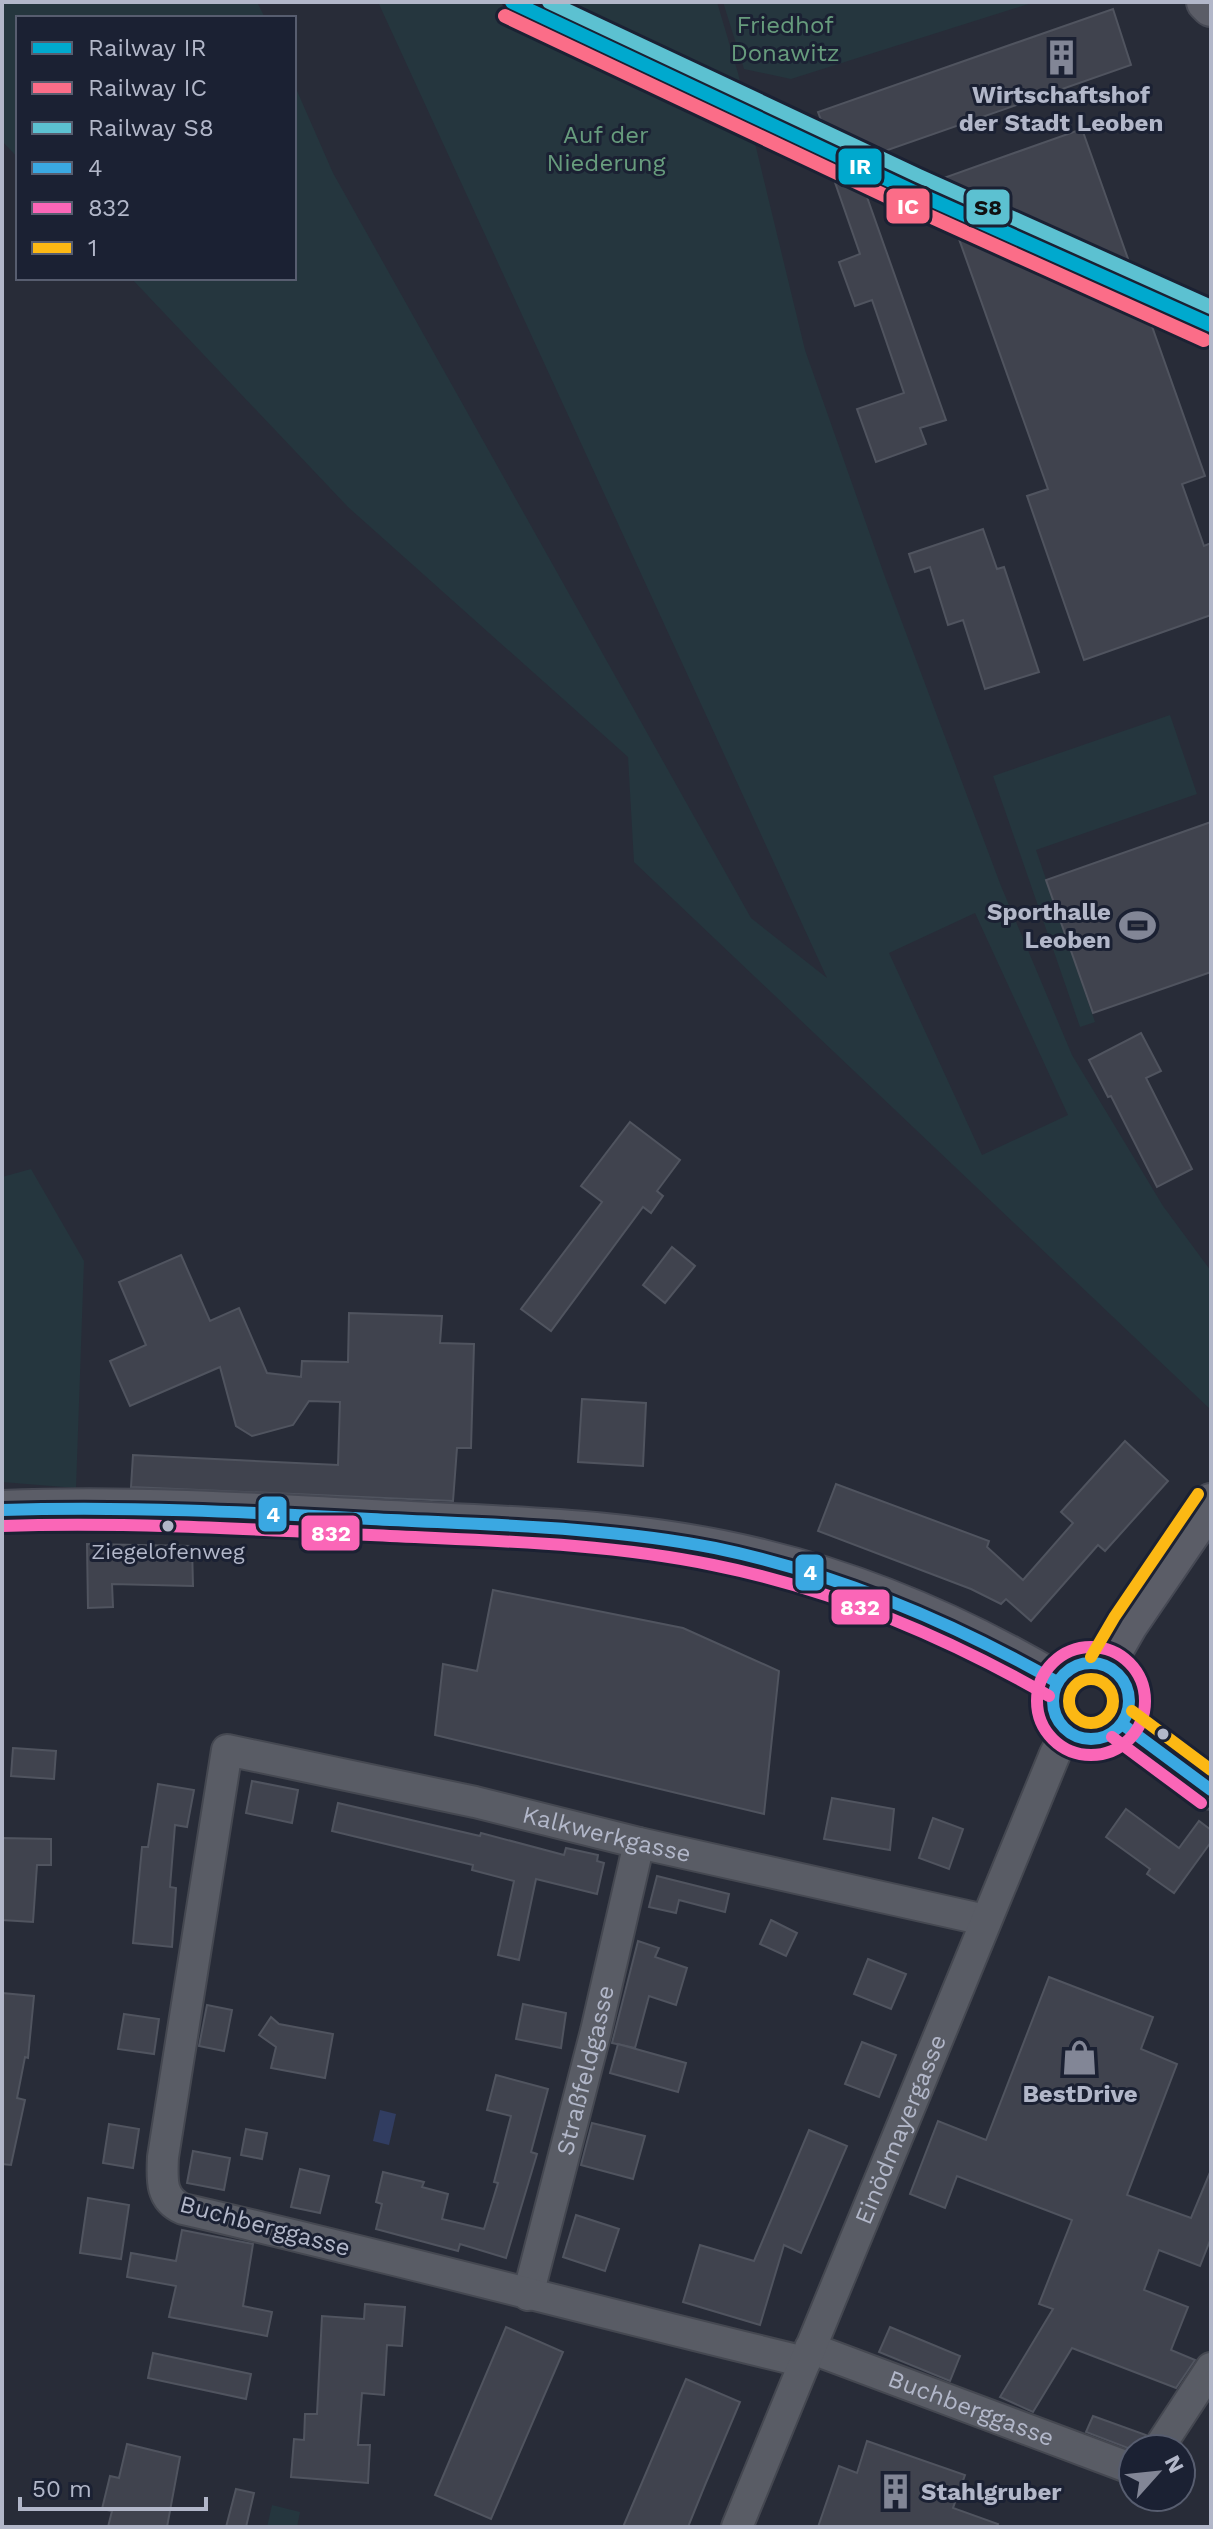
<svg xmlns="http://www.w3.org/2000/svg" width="1213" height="2529" viewBox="0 0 1213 2529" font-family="'Work Sans',sans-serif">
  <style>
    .green { fill: #25363e; fill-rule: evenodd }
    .water { fill: #313d61 }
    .building { fill: #40434e; stroke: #50545f; stroke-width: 2 }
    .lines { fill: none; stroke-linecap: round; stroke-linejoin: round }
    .minor-casing { stroke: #454851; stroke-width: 34 }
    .major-casing { stroke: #464954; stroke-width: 42 }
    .minor { stroke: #595c65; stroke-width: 30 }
    .major { stroke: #5b5d67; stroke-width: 38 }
    .bus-1-casing { stroke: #1b2133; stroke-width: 18 }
    .bus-2-casing { stroke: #1b2133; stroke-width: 18 }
    .bus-3-casing { stroke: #1b2133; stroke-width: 18 }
    .bus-1 { stroke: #3aa8e2; stroke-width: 12 }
    .bus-2 { stroke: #fa66b7; stroke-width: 12 }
    .bus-3 { stroke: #fcb814; stroke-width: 12 }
    .rail-1-casing { stroke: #1b2133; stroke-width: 20 }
    .rail-2-casing { stroke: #1b2133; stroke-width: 20 }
    .rail-3-casing { stroke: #1b2133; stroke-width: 20 }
    .rail-1 { stroke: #00a9ce; stroke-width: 14 }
    .rail-2 { stroke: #fb6d88; stroke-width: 14 }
    .rail-3 { stroke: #5cc1d1; stroke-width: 14 }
    .bus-dot { fill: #b2b7c9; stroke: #1b2133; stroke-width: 3 }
    .labels { text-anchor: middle; stroke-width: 6; stroke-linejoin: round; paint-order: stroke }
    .bus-label { font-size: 22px; fill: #b2b7c9; stroke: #1b2133 }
    .park-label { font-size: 24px; fill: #679c7d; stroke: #1b2133 }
    .poi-label { font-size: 24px; font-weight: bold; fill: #b2b7c9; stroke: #1b2133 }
    .street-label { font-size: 24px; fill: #b2b7c9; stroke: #1b2133 }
    .line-badge { stroke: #1b2133; stroke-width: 3 }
    .badge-label { font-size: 22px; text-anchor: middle; font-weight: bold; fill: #fff }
    .pale-badge-label { font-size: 22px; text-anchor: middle; font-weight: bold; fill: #111 }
  </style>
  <rect width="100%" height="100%" fill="#282c38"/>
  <g class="green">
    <path d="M2 2H257L265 18H18V158L2 141Z"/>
    <path d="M378 2H717L738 73 805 350 885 577 1001 886 1072 1055 1163 1206 1211 1271V1410L634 862 628 757 348 507 131 278H294V84L333 173 751 918 827 978ZM975 913 1068 1115 982 1155 889 953Z"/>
    <path d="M723 2H1035L791 79 744 69Z"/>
    <path d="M1170 715 1197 794 1036 850 1095 1022 1080 1027 993 776Z"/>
    <path d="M31 1169 84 1261 76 1488 2 1482V1177Z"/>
    <path d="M272 2505 300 2512 297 2527H267Z"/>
  </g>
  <path class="water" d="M380 2110 396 2114 389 2145 373 2141Z"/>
  <g class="building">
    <path d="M1113 9 1131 65 839 167 818 112Z"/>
    <path d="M1082 129 1205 476 1182 484 1204 546 1211 543V615L1084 660 1027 496 1048 489 938 180Z"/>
    <path d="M856 166 946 420 920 428 926 444 876 462 857 409 904 393 872 300 855 306 839 262 860 254 832 174Z"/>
    <path d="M983 529 997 569 1004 567 1039 672 985 689 963 620 948 625 930 567 915 572 909 554Z"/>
    <path d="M1211 822V972L1093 1013 1046 880Z"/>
    <path d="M1141 1033 1161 1071 1146 1078 1192 1169 1157 1187 1111 1096 1108 1097 1089 1060Z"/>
    <path d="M630 1122 680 1160 657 1191 663 1196 651 1213 643 1207 551 1331 521 1309 602 1202 581 1186Z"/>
    <path d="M672 1247 695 1266 665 1303 643 1285Z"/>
    <path d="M181 1255 210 1321 239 1308 267 1373 301 1377 302 1361 348 1362 349 1313 442 1316 440 1343 474 1344 471 1448H457L453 1501 131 1487 133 1455 338 1465 340 1402 309 1401 293 1425 252 1436 236 1426 220 1367 130 1406 110 1361 146 1345 119 1282Z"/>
    <path d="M582 1399 646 1403 643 1466 578 1462Z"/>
    <path d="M1125 1441 1168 1481 1105 1551 1098 1545 1031 1621 1006 1599 1001 1604 971 1589 818 1531 836 1484 989 1541 987 1547 1023 1580 1073 1523 1061 1512Z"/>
    <path d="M87 1544 192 1546 193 1586 112 1584 113 1607 88 1608Z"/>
    <path d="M493 1590 683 1628 779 1671 764 1814 435 1735 443 1664 477 1671Z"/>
    <path d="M13 1748 56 1751 54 1779 11 1776Z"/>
    <path d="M252 1781 298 1790 292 1823 246 1813Z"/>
    <path d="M158 1784 194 1790 187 1827 175 1825 170 1887 176 1888 172 1947 133 1943 142 1847H148Z"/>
    <path d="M832 1798 894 1809 890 1850 824 1839Z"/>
    <path d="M338 1803 480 1836 481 1833 564 1855 566 1848 598 1855 597 1861 604 1863 597 1894 536 1879 519 1960 498 1955 514 1881 472 1870 473 1865 332 1831Z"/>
    <path d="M1126 1809 1179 1848 1199 1821 1211 1830V1842L1174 1893 1147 1874 1150 1869 1106 1837Z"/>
    <path d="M933 1818 963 1829 949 1869 919 1858Z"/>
    <path d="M2 1838 51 1839V1865H37L33 1922 2 1920Z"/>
    <path d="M657 1876 729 1894 725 1912 679 1900 676 1913 649 1907Z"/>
    <path d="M771 1920 797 1933 786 1956 760 1944Z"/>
    <path d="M638 1941 659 1948 655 1957 687 1968 676 2005 649 1996 635 2048 612 2043Z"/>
    <path d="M868 1959 906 1974 891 2009 854 1994Z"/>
    <path d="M1049 1977 1153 2017 1141 2049 1177 2064 1127 2195 1191 2218 1211 2170V2238L1200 2266 1159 2250 1144 2290 1188 2307 1171 2350 1195 2360 1176 2388 1072 2348 1033 2412 1000 2397 1053 2309 1039 2304 1072 2220 957 2176 945 2208 910 2194 938 2121 986 2140Z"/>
    <path d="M2 1993 34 1996 28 2058 25 2057 17 2098 25 2100 11 2165 2 2164Z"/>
    <path d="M523 2004 566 2013 561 2048 516 2039Z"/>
    <path d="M207 2005 232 2010 224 2051 199 2046Z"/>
    <path d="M124 2014 159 2019 154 2054 118 2049Z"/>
    <path d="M271 2017 279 2024 333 2034 325 2078 271 2068 276 2047 259 2035Z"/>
    <path d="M862 2042 896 2055 879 2097 845 2084Z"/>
    <path d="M618 2044 686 2063 678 2092 610 2073Z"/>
    <path d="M496 2075 548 2089 531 2152 537 2154 506 2258 460 2244 458 2251 376 2229 382 2204 376 2202 383 2172 424 2182 422 2187 448 2194 442 2219 484 2229 498 2183 494 2182 511 2116 487 2110Z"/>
    <path d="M592 2123 645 2136 633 2179 581 2165Z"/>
    <path d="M109 2124 139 2129 133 2168 103 2163Z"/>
    <path d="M246 2129 267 2133 262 2159 241 2155Z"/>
    <path d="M809 2130 847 2146 801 2253 784 2245 760 2325 683 2302 700 2245 754 2261Z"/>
    <path d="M193 2151 230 2158 224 2190 187 2183Z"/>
    <path d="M300 2169 329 2176 320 2213 291 2207Z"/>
    <path d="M88 2198 129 2205 121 2259 80 2253Z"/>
    <path d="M576 2215 619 2229 605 2271 563 2257Z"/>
    <path d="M182 2230 253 2244 243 2306 272 2312 267 2336 169 2317 176 2286 127 2277 131 2253 176 2261Z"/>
    <path d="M365 2304 405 2307 402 2346 387 2345 384 2395 362 2393 358 2445H370L368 2483 291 2477 294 2439 304 2440 305 2414H317L322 2316 364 2319Z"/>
    <path d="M506 2327 563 2352 491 2519 435 2495Z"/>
    <path d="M890 2327 960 2356 950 2381 879 2352Z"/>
    <path d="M153 2353 251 2374 246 2399 148 2378Z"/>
    <path d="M686 2379 740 2402 705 2485 688 2527H623Z"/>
    <path d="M1093 2416 1146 2435 1140 2449 1133 2450 1086 2432Z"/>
    <path d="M867 2441 965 2475 953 2508 998 2524 997 2527H818L839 2466 857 2473Z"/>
    <path d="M127 2444 180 2457 167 2527H108L112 2511 102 2509 110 2476 119 2478Z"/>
    <path d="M236 2489 254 2493 246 2527H226Z"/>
  </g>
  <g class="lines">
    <defs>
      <g id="minor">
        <path id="s1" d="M528 2295 596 2031 639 1843"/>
        <path id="s2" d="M810 2348 1133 2469"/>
        <path id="s3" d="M805 2362C597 2312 391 2257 183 2209 160 2199 162 2179 163 2157L227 1750 475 1802 639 1843 985 1920"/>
        <path d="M1158 2449 1211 2368"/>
        <path id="s4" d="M737 2527 1055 1754 1068 1731"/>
      </g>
      <g id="major">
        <path d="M1206 2 1211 7"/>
        <path d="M2 1510C125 1505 248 1512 371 1519 501 1526 635 1527 762 1559 865 1584 966 1628 1057 1682"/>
        <circle cx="1091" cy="1701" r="38"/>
        <path d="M1105 1665 1128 1625 1211 1503"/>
        <path d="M1122 1724 1211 1790"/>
      </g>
    </defs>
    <use href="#minor" class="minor-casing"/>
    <use href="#major" class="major-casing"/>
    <use href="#minor" class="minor"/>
    <use href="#major" class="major"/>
    <defs>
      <g id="bus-1">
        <path d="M2 1510C125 1506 248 1512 371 1519 486 1525 602 1526 715 1548 836 1573 950 1621 1057 1682"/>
        <circle cx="1091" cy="1701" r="38"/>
        <path d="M1122 1724 1211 1790"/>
      </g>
      <g id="bus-2">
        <path d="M2 1526C125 1522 248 1529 371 1535 485 1541 601 1542 713 1565 833 1589 943 1635 1049 1696"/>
        <circle cx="1091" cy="1701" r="54"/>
        <path d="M1112 1737 1201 1803"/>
      </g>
      <g id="bus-3">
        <path d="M1091 1657 1115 1616 1198 1494"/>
        <circle cx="1091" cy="1701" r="22"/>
        <path d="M1132 1711 1211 1770"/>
      </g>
    </defs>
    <use href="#bus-1" class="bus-1-casing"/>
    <use href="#bus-2" class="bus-2-casing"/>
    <use href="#bus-3" class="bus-3-casing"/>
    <use href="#bus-1" class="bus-1"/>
    <use href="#bus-2" class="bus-2"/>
    <use href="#bus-3" class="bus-3"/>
    <defs>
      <path id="rail-1" d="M512 2 912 191 1211 325"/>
      <path id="rail-2" d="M505 16 905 205 1204 340"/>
      <path id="rail-3" d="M549 2 919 176 1211 307"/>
    </defs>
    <use href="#rail-1" class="rail-1-casing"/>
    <use href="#rail-2" class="rail-2-casing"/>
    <use href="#rail-3" class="rail-3-casing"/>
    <use href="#rail-1" class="rail-1"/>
    <use href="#rail-2" class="rail-2"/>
    <use href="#rail-3" class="rail-3"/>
  </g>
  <defs>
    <symbol id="building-bare" viewBox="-9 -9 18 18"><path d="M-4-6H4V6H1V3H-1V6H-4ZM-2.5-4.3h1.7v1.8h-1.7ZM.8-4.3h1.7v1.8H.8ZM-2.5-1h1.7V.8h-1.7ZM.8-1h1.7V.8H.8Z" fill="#828696" stroke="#1b2133" stroke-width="2.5" paint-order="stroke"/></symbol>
    <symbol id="stadium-bare" viewBox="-9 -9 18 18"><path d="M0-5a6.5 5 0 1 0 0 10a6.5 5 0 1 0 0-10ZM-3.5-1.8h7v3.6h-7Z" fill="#828696" stroke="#1b2133" stroke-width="2.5" paint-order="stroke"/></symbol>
    <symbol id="shop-bare" viewBox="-9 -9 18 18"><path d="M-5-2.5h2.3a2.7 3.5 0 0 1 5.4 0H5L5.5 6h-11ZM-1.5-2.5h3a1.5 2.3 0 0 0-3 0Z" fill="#828696" stroke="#1b2133" stroke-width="2.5" paint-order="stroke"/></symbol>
  </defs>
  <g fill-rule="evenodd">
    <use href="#building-bare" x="1036" y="32" width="51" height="51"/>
    <use href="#stadium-bare" x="1112" y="900" width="51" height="51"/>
    <use href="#shop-bare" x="1054" y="2032" width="51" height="51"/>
    <use href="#building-bare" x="870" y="2466" width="51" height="51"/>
  </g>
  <g class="bus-dot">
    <circle cx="168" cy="1526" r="7"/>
    <circle cx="1163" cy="1734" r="7"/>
  </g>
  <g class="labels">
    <g class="bus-label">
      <text x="168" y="1559">Ziegelofenweg</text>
    </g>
    <g class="park-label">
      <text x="785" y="33">Friedhof<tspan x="785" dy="28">Donawitz</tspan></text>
      <text x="606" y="143">Auf der<tspan x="606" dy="28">Niederung</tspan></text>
    </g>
    <g class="poi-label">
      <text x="1061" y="103">Wirtschaftshof<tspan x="1061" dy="28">der Stadt Leoben</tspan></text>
      <text x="1111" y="920" text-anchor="end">Sporthalle<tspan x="1111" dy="28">Leoben</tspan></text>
      <text x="1080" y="2102">BestDrive</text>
      <text x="921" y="2500" text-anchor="start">Stahlgruber</text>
    </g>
    <g class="street-label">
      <text dy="8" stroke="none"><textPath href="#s3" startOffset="1502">Kalkwerkgasse</textPath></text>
      <text dy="8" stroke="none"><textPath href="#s1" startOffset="232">Straßfeldgasse</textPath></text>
      <text dy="8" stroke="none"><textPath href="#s4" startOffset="430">Einödmayergasse</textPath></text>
      <text transform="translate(265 2226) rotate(15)" y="8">Buchberggasse</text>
      <text dy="8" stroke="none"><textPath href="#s2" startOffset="172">Buchberggasse</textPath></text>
    </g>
  </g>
  <g class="line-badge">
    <rect x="837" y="147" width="46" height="39" rx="8" fill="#00a9ce"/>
    <rect x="885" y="187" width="46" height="38" rx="8" fill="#fb6d88"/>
    <rect x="965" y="188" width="46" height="38" rx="8" fill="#5cc1d1"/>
    <rect x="257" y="1495" width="31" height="38" rx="8" fill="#3aa8e2"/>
    <rect x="300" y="1514" width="61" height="38" rx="8" fill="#fa66b7"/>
    <rect x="794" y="1553" width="31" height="39" rx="8" fill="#3aa8e2"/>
    <rect x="830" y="1588" width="61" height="38" rx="8" fill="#fa66b7"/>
  </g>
  <g class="badge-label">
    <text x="860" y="174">IR</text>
    <text x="908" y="214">IC</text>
    <text x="273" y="1522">4</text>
    <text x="331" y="1541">832</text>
    <text x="810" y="1580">4</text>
    <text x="860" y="1615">832</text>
  </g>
  <g class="pale-badge-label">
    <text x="988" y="215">S8</text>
  </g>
  <rect width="1213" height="2529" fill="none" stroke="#b2b7c9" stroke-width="8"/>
  <rect x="16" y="16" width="280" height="264" fill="#1b2133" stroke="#575d6f" stroke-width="2"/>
  <rect x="32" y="42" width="40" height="12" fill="#00a9ce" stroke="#575d6f" stroke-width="2"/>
  <text x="88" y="56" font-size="24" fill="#b2b7c9">Railway IR</text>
  <rect x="32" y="82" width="40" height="12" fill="#fb6d88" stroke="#575d6f" stroke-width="2"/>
  <text x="88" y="96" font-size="24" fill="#b2b7c9">Railway IC</text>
  <rect x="32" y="122" width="40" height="12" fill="#5cc1d1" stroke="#575d6f" stroke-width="2"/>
  <text x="88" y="136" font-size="24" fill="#b2b7c9">Railway S8</text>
  <rect x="32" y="162" width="40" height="12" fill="#3aa8e2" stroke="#575d6f" stroke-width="2"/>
  <text x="88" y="176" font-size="24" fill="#b2b7c9">4</text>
  <rect x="32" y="202" width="40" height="12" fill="#fa66b7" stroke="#575d6f" stroke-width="2"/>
  <text x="88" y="216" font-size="24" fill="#b2b7c9">832</text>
  <rect x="32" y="242" width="40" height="12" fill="#fcb814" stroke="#575d6f" stroke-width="2"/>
  <text x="88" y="256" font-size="24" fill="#b2b7c9">1</text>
  <g transform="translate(1157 2473) rotate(63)"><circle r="38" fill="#1b2133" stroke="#575d6f" stroke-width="2"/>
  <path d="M0-6L14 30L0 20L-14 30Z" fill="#828696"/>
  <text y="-12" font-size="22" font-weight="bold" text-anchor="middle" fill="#b2b7c9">N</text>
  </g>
  <path d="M20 2497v12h186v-12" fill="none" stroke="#b2b7c9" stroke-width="4"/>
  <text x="32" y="2497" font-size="24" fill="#b2b7c9" stroke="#1b2133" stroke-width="6" paint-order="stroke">50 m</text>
</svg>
